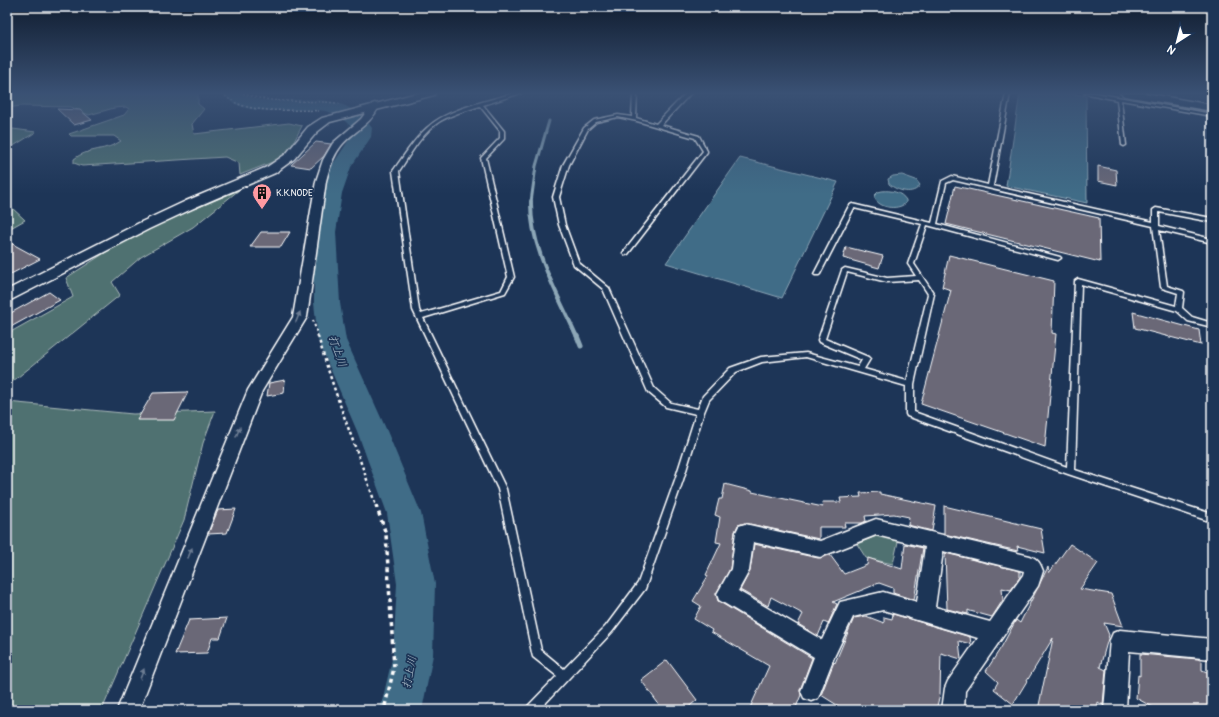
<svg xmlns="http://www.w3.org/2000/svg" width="1219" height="717" viewBox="0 0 1219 717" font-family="Pangolin,'Klee One',sans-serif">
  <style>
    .green { fill: #507171; stroke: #a8b8b8 }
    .water { fill: #416c87; stroke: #8da7b7 }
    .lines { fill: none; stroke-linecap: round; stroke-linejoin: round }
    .stream-far2 { stroke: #8da7b7; stroke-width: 3 }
    .stream-far1 { stroke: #8da7b7; stroke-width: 4 }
    .stream { stroke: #8da7b7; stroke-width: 5 }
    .river { fill: #416c87; fill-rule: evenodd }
    .building { fill: #6b6777; stroke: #fff }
    .service-casing { stroke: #fff; stroke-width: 3 }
    .minor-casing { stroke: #fff; stroke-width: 3 }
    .tertiary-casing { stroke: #fff; stroke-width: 3 }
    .path-far3 { stroke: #fff; stroke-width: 1.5; stroke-dasharray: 2 2; stroke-linecap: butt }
    .path-far2 { stroke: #fff; stroke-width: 2; stroke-dasharray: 2.5 2.5; stroke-linecap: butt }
    .path-far1 { stroke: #fff; stroke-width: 2.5; stroke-dasharray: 3 3; stroke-linecap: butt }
    .path { stroke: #fff; stroke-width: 3.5; stroke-dasharray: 4 4; stroke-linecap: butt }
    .service { fill: #1d3557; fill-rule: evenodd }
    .minor { fill: #1d3557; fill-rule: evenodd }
    .tertiary { fill: #1d3557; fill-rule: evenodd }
    .oneway { fill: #6c7c92 }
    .labels { text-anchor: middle; stroke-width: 3.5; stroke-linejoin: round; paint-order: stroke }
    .far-poi-label { font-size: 9px; fill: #fff; stroke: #1d3557; text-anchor: start }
    .water-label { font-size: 11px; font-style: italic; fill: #b3c4cf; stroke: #1d3557 }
  </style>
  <rect width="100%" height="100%" fill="#1d3557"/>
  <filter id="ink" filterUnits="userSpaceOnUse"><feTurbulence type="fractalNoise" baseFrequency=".025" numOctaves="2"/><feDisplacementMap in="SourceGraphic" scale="8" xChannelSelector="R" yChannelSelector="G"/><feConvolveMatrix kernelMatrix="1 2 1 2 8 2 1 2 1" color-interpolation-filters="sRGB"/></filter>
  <g filter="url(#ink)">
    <g class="green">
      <path d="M7 93H198V104L204 109 192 124 194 134 289 123 302 126 289 151 275 161 240 175 239 163 225 157 82 166 74 163V159C87 148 107 151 121 141L114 136H71L69 134 124 115 129 109 126 107 114 108 89 115 71 107 21 106 7 108Z"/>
      <path d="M13 129 36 132 7 150V133Z"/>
      <path d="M239 190 193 227 141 257 112 282 120 295 7 386V334L73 297 66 278 131 236Z"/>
      <path d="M11 207 25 220 7 230V208Z"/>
      <path d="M7 402 133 414 215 411 203 443 184 520 102 710H7Z"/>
      <path d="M886 532 899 537 893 564 866 558 857 544Z"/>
    </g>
    <g class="water">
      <path d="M1020 93H1070L1086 96 1087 203 1006 186Z"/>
      <path d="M740 158 838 182 782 298 666 263Z"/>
      <path d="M902 175 916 180 920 185C914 196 897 191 889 184L888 179 893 176Z"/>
      <path d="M882 191C891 190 901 192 906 200V203C897 211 877 208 874 196L878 192Z"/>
    </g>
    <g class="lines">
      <path class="stream-far2" d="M531 202 536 166 549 121"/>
      <path class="stream-far1" d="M531 201C530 249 558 294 577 337"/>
      <path class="stream" d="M577 336 581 346"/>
      <path class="river" d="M223 93C230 93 239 91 245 94 251 97 255 99 262 100 301 101 346 90 372 128L371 137 351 167 342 193 336 232 340 303 346 340 387 431 421 513 435 584 433 655 422 710H380L393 655 397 584 387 513 357 431 318 340 314 303V232L320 193 331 167 351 137 353 129C346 121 339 115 329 112 299 104 244 123 223 93Z"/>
    </g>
    <g class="building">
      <path d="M57 109 80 110 92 120 74 125Z"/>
      <path d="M316 142 331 144 324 156 311 168 291 165Z"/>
      <path d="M1098 166 1116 170 1117 185 1098 181Z"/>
      <path d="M955 186 1099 218 1100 262 946 224Z"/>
      <path d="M261 232H290L281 247H250Z"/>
      <path d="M7 241 40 259 7 276Z"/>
      <path d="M846 247 883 256 879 268 843 258Z"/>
      <path d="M949 255 1054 281 1052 333 1056 334 1045 447 921 404 951 290 942 287Z"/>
      <path d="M49 292 60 300 7 329V315Z"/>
      <path d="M1133 312 1199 330 1201 345 1135 328Z"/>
      <path d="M285 380 284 393 267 396 269 383Z"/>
      <path d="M188 392 174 420H137L153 393Z"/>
      <path d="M725 484 752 491V492L823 507 822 502H841L840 498 861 497 860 493 880 492V494L936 506 932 531 908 525 909 517 894 514 865 516 866 521 862 523H844L845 527H819V539L745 523 738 525 735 532 730 569 716 594 718 601 812 658 800 690 801 695 795 710H749L769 666 711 632 712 630 694 619 701 606 693 601 708 576 706 575 721 543 716 542 720 517 715 515 719 499H722Z"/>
      <path d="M944 506 1041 529 1045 553 1017 546 1018 551 944 534Z"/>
      <path d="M236 509 227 533 208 534 218 510Z"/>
      <path d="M754 544 818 558 830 555 844 574 867 565 868 558 902 569 905 544 923 548 914 600 893 593V588L879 583 833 602 837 604 828 624 824 622 818 636 798 624 803 614 771 597 768 606 740 590 750 571Z"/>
      <path d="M1070 544 1098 563 1080 589 1111 594 1123 626 1104 623 1109 635 1100 667 1106 670 1103 705 1098 702 1097 710H1038L1053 638 1013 704 994 689 998 682 986 671 1002 646 1016 620 1020 623 1048 567 1049 573Z"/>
      <path d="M945 553 1020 571V577L1011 590 1002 588 1003 600 992 617 970 611 968 610V614L947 609Z"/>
      <path d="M893 614 970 637 971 644 959 641 961 659 941 653 940 694 936 710H845L821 695 834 662 835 663 854 618 866 616 884 623V617L892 619Z"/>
      <path d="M227 618 220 638H212L207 653 175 654 189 620Z"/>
      <path d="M1140 654 1198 659 1202 661V670L1212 674V710H1158L1136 698 1138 675 1140 676Z"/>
      <path d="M667 660 697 700 685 710H663L641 680Z"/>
    </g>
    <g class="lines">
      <defs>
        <g id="service">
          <path d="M514 93H521L483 105 504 131V139L486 158 514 277 505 293 423 318 506 489 541 650 564 669 606 626 638 583 675 480 696 414 666 407 648 392 603 289 574 265 559 225 553 197 563 165 584 128 594 120 618 115 632 117 633 93H637L636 118 656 124 686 93H691L661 125 699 136 707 151V152L628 254 626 255 623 253 703 151 695 138 637 121 618 117 596 122 588 129 569 165 559 197 565 225 579 263 609 288 654 388 671 403 698 409 703 396 730 368 761 357 806 353 858 367 862 360 819 342 818 340 842 270 845 268 887 278 916 276 908 264 922 224 854 208 820 274 819 275H815L814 274 849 206 852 204 932 223 942 181 952 176 988 185 1006 93H1010L993 186 1153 222V210L1156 208 1212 218V222L1159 212V226L1212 239V243L1159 230 1167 286 1183 291 1184 292 1182 308 1192 317 1212 323V327L1188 321 1177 311 1081 284 1075 470 1212 514V522L1068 474 907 416 906 414V386L806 357 762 362 736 372 709 400 704 412 683 480 645 589 612 632 539 710H527L528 706 557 676 533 657 532 653 498 489 413 310 393 171C404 156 414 139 428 127 447 109 488 101 514 93ZM480 106 500 131V138L481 158 508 277 501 291 421 314 419 310 399 171C410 155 420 136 436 124 448 115 465 111 480 106ZM953 180 1153 226 1161 287 1162 288 1178 293 1176 306 1078 279 1075 281 1067 467 914 412V384L934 294 914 264 927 225 1058 260 1061 258 1060 257 937 224 946 183ZM847 272 887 282 919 280 928 294 907 381 864 369 870 359 868 357 825 339Z"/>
          <path d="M1084 93H1095L1212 114V116L1121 100 1126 145 1124 146 1122 145 1117 100Z"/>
        </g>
        <g id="minor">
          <path d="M375 103 379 106C371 125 353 131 341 146 333 156 329 169 326 181L307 317 262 391 139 710H117L248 390 293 317 316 181 323 160 333 143 361 119 372 104Z"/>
          <path d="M876 519 1030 556C1038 559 1040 563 1043 571L1038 586 965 691 964 710H942L945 688 948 681 978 638 883 610 853 617 834 657 818 698 811 701 804 698 801 691 814 657 719 600 717 594 731 569 736 532 739 526 745 524 820 541ZM876 535 925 547 917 602 883 592 840 602 822 640 738 591 749 571 753 542 820 557ZM943 551 1024 571 1023 575 990 622 935 607Z"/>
          <path d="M1120 630 1212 639V659L1129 651 1126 710H1104L1110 640 1113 633Z"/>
        </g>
        <g id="tertiary">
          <path d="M417 93H435L434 95 330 122 317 132 294 159 275 173 196 207 149 229 7 302V290L139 223 186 201 267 167 286 154 308 127 322 118Z"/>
          <path d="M1120 93H1145L1212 105V111L1125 96Z"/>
        </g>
      </defs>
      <use href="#service" class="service-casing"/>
      <use href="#minor" class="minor-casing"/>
      <use href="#tertiary" class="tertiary-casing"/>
      <g class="path-far3">
        <path d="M222 93C245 117 288 108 319 111"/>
        <path d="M243 93C275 106 309 98 342 104"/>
      </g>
      <path class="path-far2" d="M313 320 318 337"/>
      <path class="path-far1" d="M318 336C334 394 357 449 376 506"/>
      <path class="path" d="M376 505 386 534 394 668 384 710"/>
      <use href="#service" class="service"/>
      <use href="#minor" class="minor"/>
      <use href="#tertiary" class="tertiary"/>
    </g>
    <defs><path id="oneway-solid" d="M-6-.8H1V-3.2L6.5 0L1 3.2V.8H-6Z"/></defs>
    <g class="oneway">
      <use href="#oneway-solid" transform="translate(298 317) rotate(-68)"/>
      <use href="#oneway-solid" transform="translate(238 432) rotate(-68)"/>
      <use href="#oneway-solid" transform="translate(190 553) rotate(-68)"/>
      <use href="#oneway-solid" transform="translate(142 674) rotate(-68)"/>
    </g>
  </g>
  <linearGradient id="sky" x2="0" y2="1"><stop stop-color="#101d30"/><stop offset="0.48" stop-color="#3a5174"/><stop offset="1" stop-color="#3a5174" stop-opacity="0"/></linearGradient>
  <rect width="1219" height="194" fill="url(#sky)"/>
  <defs>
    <symbol id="building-pin" viewBox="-11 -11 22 30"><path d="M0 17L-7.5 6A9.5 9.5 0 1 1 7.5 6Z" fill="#ff9aa2" stroke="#1d3557"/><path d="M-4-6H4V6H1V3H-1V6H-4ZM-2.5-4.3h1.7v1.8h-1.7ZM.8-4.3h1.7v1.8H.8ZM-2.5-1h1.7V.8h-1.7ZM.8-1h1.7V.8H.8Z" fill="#111"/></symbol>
  </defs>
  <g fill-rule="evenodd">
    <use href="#building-pin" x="251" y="182" width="22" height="30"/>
  </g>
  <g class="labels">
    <g class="far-poi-label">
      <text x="276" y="196">K.K.NODE</text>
    </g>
    <g class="water-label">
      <text transform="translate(338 351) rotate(71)" y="4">打上川</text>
      <text transform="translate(409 672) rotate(-79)" y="4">打上川</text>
    </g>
  </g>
  <rect width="1219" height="717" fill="none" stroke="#1d3557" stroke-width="24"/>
  <rect x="12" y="12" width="1195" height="693" fill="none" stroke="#fff" stroke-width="1.5" filter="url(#ink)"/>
  <g transform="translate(1177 42) rotate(216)" stroke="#1d3557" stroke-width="3" paint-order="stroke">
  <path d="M0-3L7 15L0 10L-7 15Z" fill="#ffffff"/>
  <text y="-6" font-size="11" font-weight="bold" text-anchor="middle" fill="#ffffff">N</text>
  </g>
</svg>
